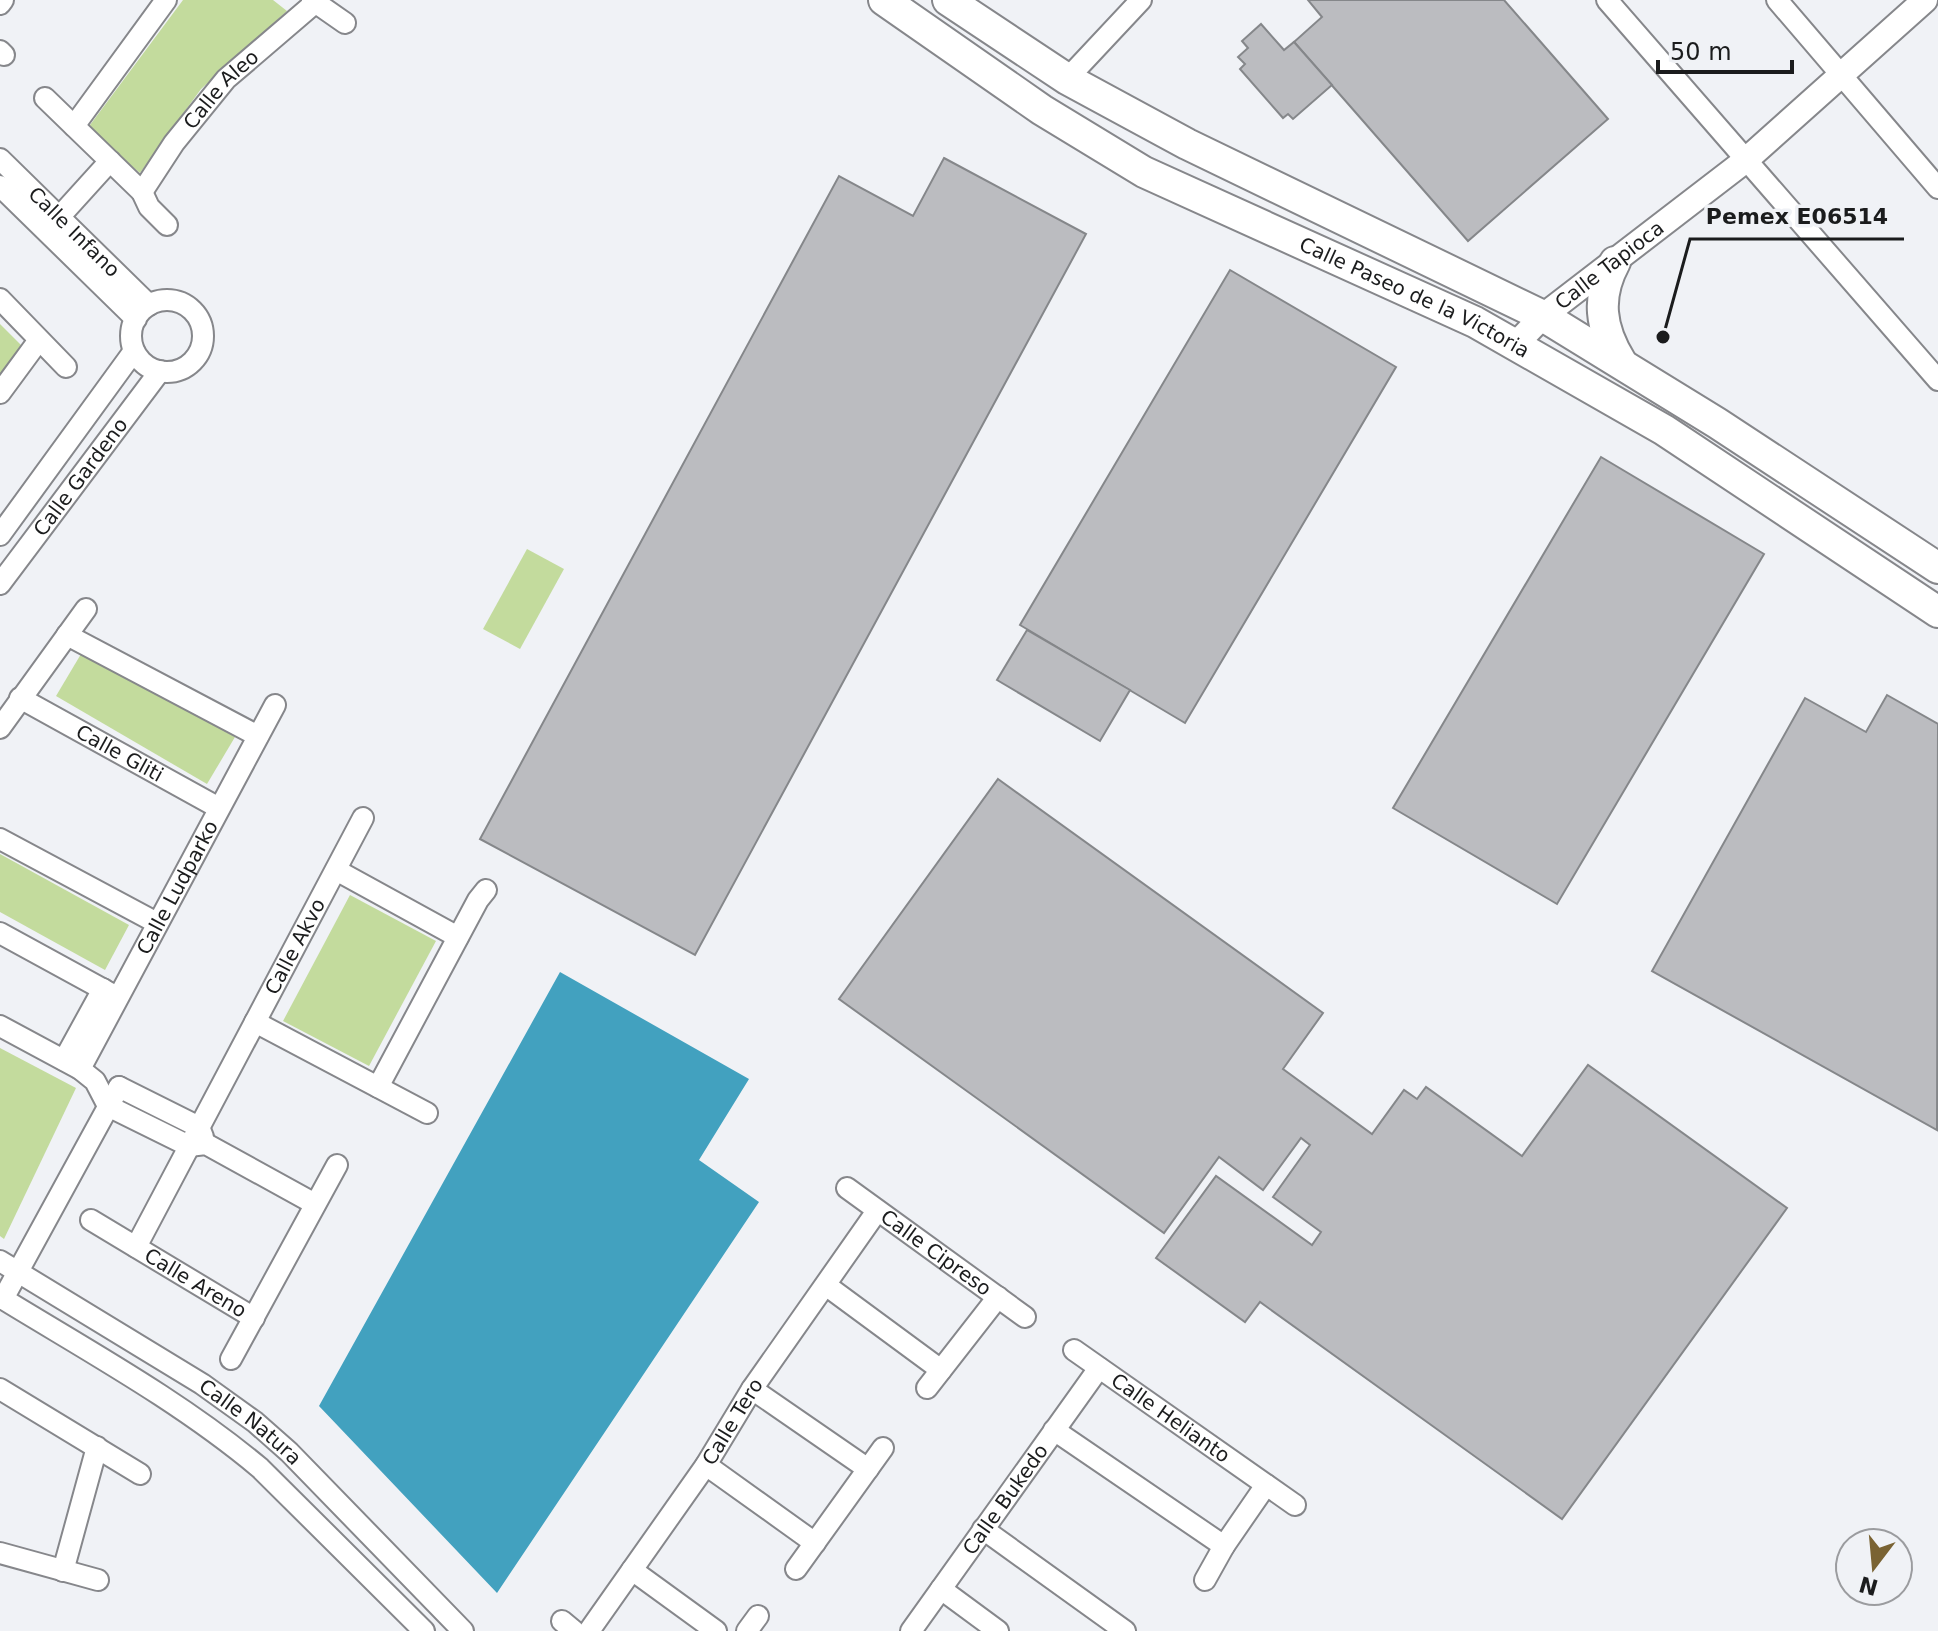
<svg xmlns="http://www.w3.org/2000/svg" width="1938" height="1631" viewBox="0 0 1938 1631" font-family="'DejaVu Sans',sans-serif">
  <style>
    .green { fill: #c3db9d }
    .water { fill: #42a1bf }
    .building { fill: #bbbcc0; stroke: #85878a; stroke-width: 2 }
    .lines { fill: none; stroke-linecap: round; stroke-linejoin: round }
    .minor-casing { stroke: #86878b; stroke-width: 24 }
    .tertiary-casing { stroke: #86878b; stroke-width: 28 }
    .primary-casing { stroke: #86878b; stroke-width: 34 }
    .minor { stroke: #fff; stroke-width: 20 }
    .tertiary { stroke: #fff; stroke-width: 24 }
    .primary { stroke: #fff; stroke-width: 30 }
    .labels { text-anchor: middle; stroke-width: 7; stroke-linejoin: round; paint-order: stroke }
    .street-label { font-size: 20px; fill: #1b1c1d; stroke: #f0f2f6 }
    .leader { fill: none; stroke: #1b1c1d; stroke-width: 3 }
    .callout-dot { fill: #1b1c1d; stroke: #f0f2f6; stroke-width: 3 }
    .callout-label { font-size: 22px; text-anchor: middle; font-weight: bold; fill: #1b1c1d; stroke: #f0f2f6; stroke-width: 7; stroke-linejoin: round; paint-order: stroke }
  </style>
  <rect width="100%" height="100%" fill="#f0f2f6"/>
  <g class="green">
    <path d="M183 0H273L287 11 201 89 140 173 87 129Z"/>
    <path d="M0 324 23 347 0 377Z"/>
    <path d="M527 549 564 569 520 649 483 629Z"/>
    <path d="M84 649 235 737 207 784 56 696Z"/>
    <path d="M0 854 129 925 105 970 0 912Z"/>
    <path d="M350 895 436 941 369 1066 283 1021Z"/>
    <path d="M0 1048 76 1088 4 1239 0 1236Z"/>
  </g>
  <path class="water" d="M560 972 749 1079 699 1160 759 1202 497 1593 319 1406Z"/>
  <g class="building">
    <path d="M1308 0H1504L1608 119 1468 241 1294 42 1322 17Z"/>
    <path d="M1261 24 1284 50 1294 42 1332 85 1293 119 1288 114 1283 118 1240 69 1245 64 1238 57 1248 48 1242 41Z"/>
    <path d="M944 158 1086 234 695 955 480 839 839 176 913 216Z"/>
    <path d="M1230 270 1396 367 1185 723 1020 625Z"/>
    <path d="M1601 457 1764 554 1557 904 1393 808Z"/>
    <path d="M1027 630 1130 690 1100 741 997 680Z"/>
    <path d="M1887 695 1938 724 1937 1130 1652 971 1805 698 1866 732Z"/>
    <path d="M998 779 1323 1013 1283 1069 1372 1134 1404 1090 1417 1099 1426 1087 1522 1156 1588 1065 1787 1208 1562 1519 1260 1302 1245 1322 1156 1258 1216 1176 1312 1245 1321 1232 1273 1197 1310 1145 1301 1138 1263 1190 1219 1157 1164 1233 839 999Z"/>
  </g>
  <g class="lines">
    <defs>
      <g id="minor">
        <path d="M312 0 345 23"/>
        <path d="M1607 0 1938 380"/>
        <path d="M1777 0 1938 188"/>
        <path d="M0 4 3 0"/>
        <path d="M0 51 4 55"/>
        <path d="M1067 79 1141 0"/>
        <path d="M45 98 142 192 149 207 167 225"/>
        <path d="M74 126 166 0"/>
        <path id="s1" d="M0 159 149 305"/>
        <path d="M0 186 136 319"/>
        <path id="s2" d="M142 192 174 143 226 79 316 2"/>
        <path d="M52 225 110 161"/>
        <path d="M0 299 66 367"/>
        <circle cx="167" cy="336" r="36"/>
        <path d="M0 393 39 340"/>
        <path d="M0 535 134 351"/>
        <path id="s3" d="M0 584 160 371"/>
        <path d="M67 635 258 736"/>
        <path id="s4" d="M20 698 219 808"/>
        <path d="M0 728 86 609"/>
        <path d="M0 839 157 923"/>
        <path d="M336 870 458 937"/>
        <path d="M0 933 117 997"/>
        <path d="M255 1022 427 1113"/>
        <path d="M0 1026 80 1069 95 1081 108 1106 189 1146 206 1144 315 1204"/>
        <path d="M64 1060 103 989"/>
        <path id="s5" d="M80 1069 275 705"/>
        <path d="M119 1087 199 1127 203 1137"/>
        <path d="M378 1087 478 900 486 890"/>
        <path id="s6" d="M847 1188 1025 1317"/>
        <path id="s7" d="M91 1220 254 1318"/>
        <path id="s8" d="M136 1247 363 818"/>
        <path id="s9" d="M0 1261 202 1384 255 1422 289 1452 463 1631"/>
        <path d="M827 1286 941 1370"/>
        <path d="M0 1297C88 1351 180 1401 260 1468L424 1631"/>
        <path d="M3 1299 119 1087"/>
        <path id="s10" d="M1074 1350 1295 1505"/>
        <path d="M231 1359 337 1165"/>
        <path d="M927 1388 998 1297"/>
        <path d="M0 1389 140 1474"/>
        <path d="M752 1389 868 1469"/>
        <path d="M1054 1430 1224 1546"/>
        <path d="M706 1465 815 1543"/>
        <path d="M983 1529 1125 1631"/>
        <path d="M0 1553 98 1580"/>
        <path d="M796 1569 883 1448"/>
        <path d="M632 1570 716 1631"/>
        <path d="M63 1571 97 1447"/>
        <path d="M1205 1580 1224 1546 1266 1485"/>
        <path d="M941 1589 998 1631"/>
        <path d="M562 1621 574 1631"/>
        <path id="s11" d="M589 1631 706 1465 752 1389 877 1211"/>
        <path d="M747 1631 758 1616"/>
        <path id="s12" d="M911 1631 1099 1368"/>
      </g>
      <g id="tertiary">
        <path id="s13" d="M1515 345 1543 316 1746 160 1925 0"/>
      </g>
      <g id="primary">
        <path id="s14" d="M884 0 1042 110 1144 172 1475 322 1664 430 1938 612"/>
        <path d="M948 0 1067 79 1187 144 1543 316 1717 423 1938 568"/>
        <path d="M1615 262C1596 297 1600 328 1621 362"/>
      </g>
    </defs>
    <use href="#minor" class="minor-casing"/>
    <use href="#tertiary" class="tertiary-casing"/>
    <use href="#primary" class="primary-casing"/>
    <use href="#minor" class="minor"/>
    <use href="#tertiary" class="tertiary"/>
    <use href="#primary" class="primary"/>
  </g>
  <g class="labels">
    <g class="street-label">
      <text dy="7" stroke="none"><textPath href="#s2" startOffset="130">Calle Aleo</textPath></text>
      <text dy="7" stroke="none"><textPath href="#s1" startOffset="104">Calle Infano</textPath></text>
      <text dy="7" stroke="none"><textPath href="#s13" startOffset="124">Calle Tapioca</textPath></text>
      <text dy="7" stroke="none"><textPath href="#s14" startOffset="610">Calle Paseo de la Victoria</textPath></text>
      <text dy="7" stroke="none"><textPath href="#s3" startOffset="134">Calle Gardeno</textPath></text>
      <text dy="7" stroke="none"><textPath href="#s4" startOffset="114">Calle Gliti</textPath></text>
      <text dy="7" stroke="none"><textPath href="#s5" startOffset="206">Calle Ludparko</textPath></text>
      <text dy="7" stroke="none"><textPath href="#s8" startOffset="340">Calle Akvo</textPath></text>
      <text dy="7" stroke="none"><textPath href="#s6" startOffset="110">Calle Cipreso</textPath></text>
      <text dy="7" stroke="none"><textPath href="#s7" startOffset="122">Calle Areno</textPath></text>
      <text dy="7" stroke="none"><textPath href="#s10" startOffset="118">Calle Helianto</textPath></text>
      <text dy="7" stroke="none"><textPath href="#s11" startOffset="254">Calle Tero</textPath></text>
      <text dy="7" stroke="none"><textPath href="#s9" startOffset="298">Calle Natura</textPath></text>
      <text dy="7" stroke="none"><textPath href="#s12" startOffset="162">Calle Bukedo</textPath></text>
    </g>
  </g>
  <path class="leader" d="M1663 337L1690 239H1904"/>
  <circle class="callout-dot" cx="1663" cy="337" r="8"/>
  <g class="callout-label">
    <text x="1797" y="224">Pemex E06514</text>
  </g>
  <g transform="translate(1874 1567) rotate(196)"><circle r="38" fill="#f0f2f6" stroke="#9b9c9f" stroke-width="2"/>
  <path d="M0-6L14 30L0 20L-14 30Z" fill="#7a6333"/>
  <text y="-12" font-size="22" font-weight="bold" text-anchor="middle" fill="#1b1c1d">N</text>
  </g>
  <path d="M1658 60v12h134v-12" fill="none" stroke="#1b1c1d" stroke-width="4"/>
  <text x="1670" y="60" font-size="24" fill="#1b1c1d" stroke="#f0f2f6" stroke-width="6" paint-order="stroke">50 m</text>
</svg>
